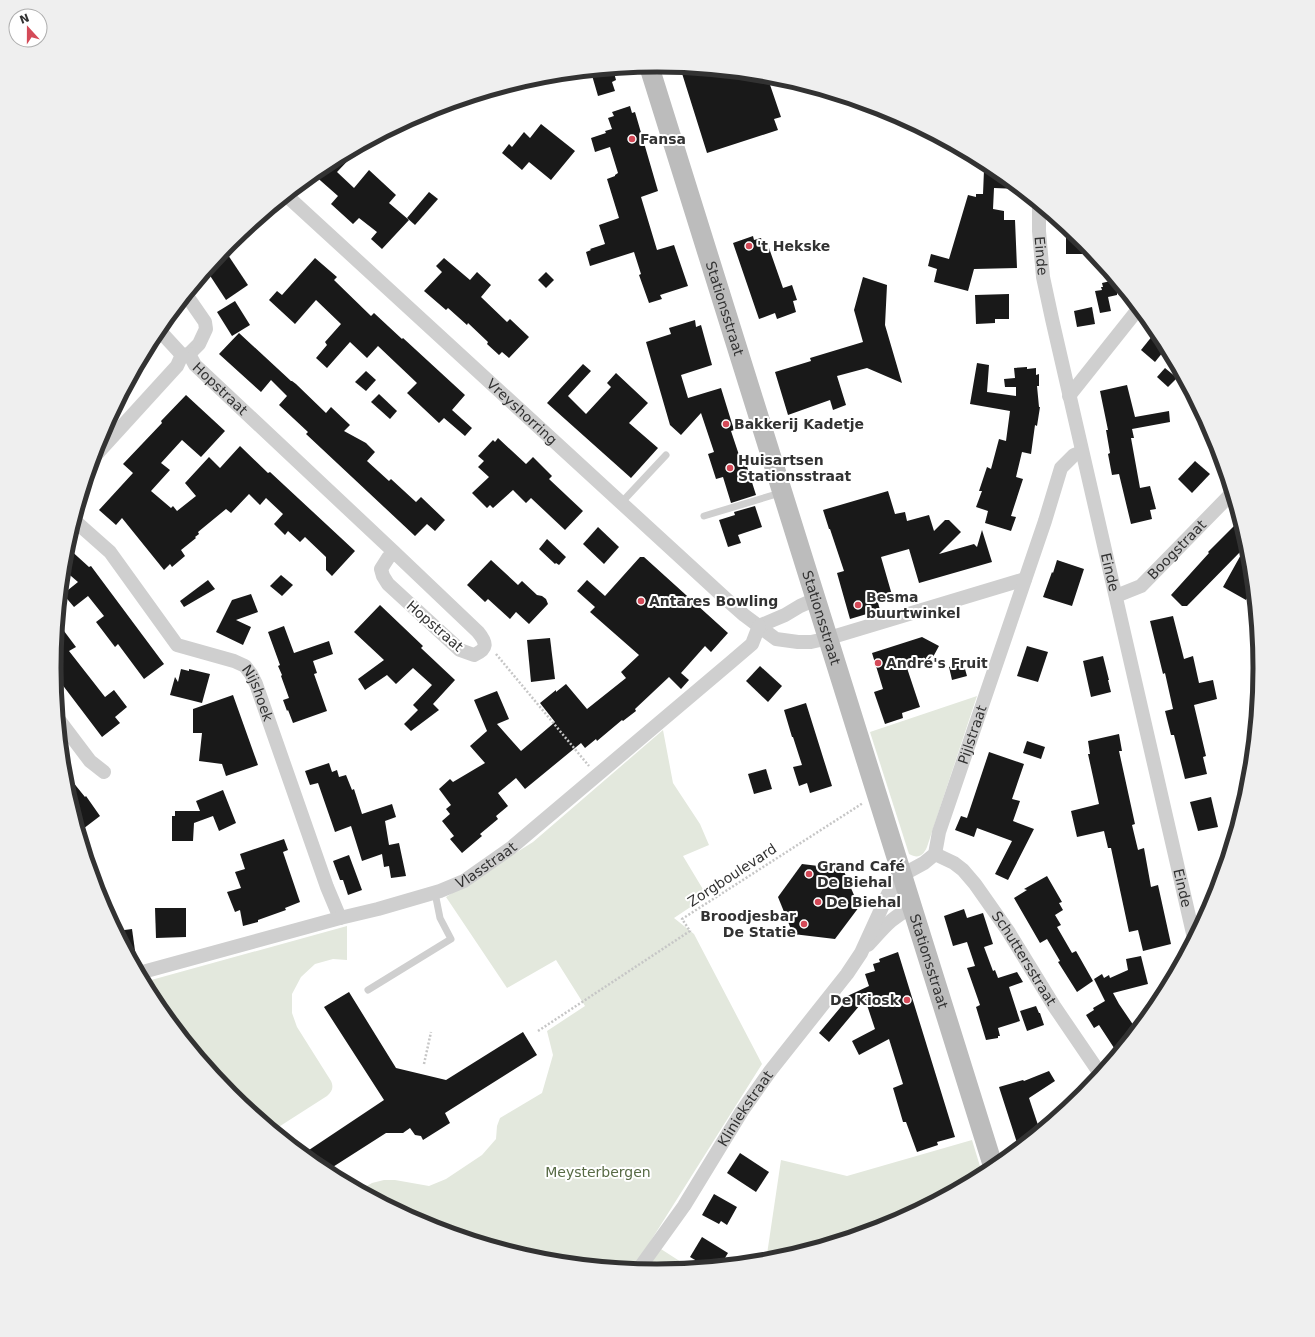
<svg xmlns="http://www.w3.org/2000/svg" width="1315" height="1337" viewBox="0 0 1315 1337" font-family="'DejaVu Sans',sans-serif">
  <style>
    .green { fill: #e3e8dd }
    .building { fill: #191919 }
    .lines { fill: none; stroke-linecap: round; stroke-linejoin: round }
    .path { stroke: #c6c6c6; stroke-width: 2.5; stroke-dasharray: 2 2; stroke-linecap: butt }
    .service { stroke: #cfcfcf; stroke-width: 7 }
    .minor { stroke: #cfcfcf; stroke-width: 14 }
    .secondary { stroke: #bcbcbc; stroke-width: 20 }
    .poi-dot { fill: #d44a58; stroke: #fff; stroke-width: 1.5 }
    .labels { text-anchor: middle; stroke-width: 4; stroke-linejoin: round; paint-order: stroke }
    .poi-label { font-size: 14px; font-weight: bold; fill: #323232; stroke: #fff; text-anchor: start }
    .street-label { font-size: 14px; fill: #323232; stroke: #fff }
    .park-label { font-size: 14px; fill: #576a44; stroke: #fff }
    .rim { fill: none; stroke: #323232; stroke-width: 5 }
  </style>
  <rect width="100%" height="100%" fill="#fff"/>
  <g class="green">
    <path d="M977 696 927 847C923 856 918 859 909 854L870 732Z"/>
    <path d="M663 730 673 783 700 824 709 845 683 856 707 896 674 918 694 934 762 1064 650 1242 692 1269 657 1272 540 1260 426 1226 360 1190 372 1183 384 1180H395L429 1186 446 1179 482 1155 496 1139 497 1126 500 1118 542 1093 553 1055 547 1031 585 1006 556 960 507 988 446 897 533 842Z"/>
    <path d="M347 926V960L333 959 315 964 301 977 292 994V1013L297 1027 331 1081C334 1088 332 1091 327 1096L277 1128 275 1131 231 1095 156 1004 144 982Z"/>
    <path d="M972 1140 983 1176 888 1226 775 1260 766 1261 781 1160 847 1176Z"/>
  </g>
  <g class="building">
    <path d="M680 67 767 76 781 117 774 119 778 130 707 153Z"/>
    <path d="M613 69 616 80 612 82 615 91 598 96 591 72Z"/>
    <path d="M630 106 632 113 635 112 658 191 641 197 657 250 674 245 688 286 660 295 662 299 649 303 639 275 641 274 634 252 590 266 586 252 591 250 590 249 605 244 599 225 619 218 607 179 615 176V175L618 173 610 147 595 152 591 138 606 133 605 131 612 129 608 118 614 116 612 112Z"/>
    <path d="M541 124 575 151 551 180 529 162 522 170 502 153 509 144 512 147 524 132 530 138Z"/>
    <path d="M357 148 358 150 337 172 354 188 369 170 396 195 389 203 409 220 382 249 371 239 377 232 359 218 353 224 331 204 338 196 313 174 322 167Z"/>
    <path d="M984 170 998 171 1021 189 994 188 993 209 1004 211V220H1015L1017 268 974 269 968 291 934 282 937 269 928 266 931 254 949 259 968 195 976 197V194H983Z"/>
    <path d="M429 192 438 199 415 225 407 218Z"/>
    <path d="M753 236 754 240 761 238 765 249 769 248 783 288 792 285 797 300 793 301 796 312 777 319 775 313 759 319 733 243Z"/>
    <path d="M1066 237H1078L1084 242 1094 254H1066Z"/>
    <path d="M226 252 248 285 226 300 207 271 217 258Z"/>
    <path d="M315 258 337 277 334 280 371 316 374 313 402 339 403 338 465 395 452 410 472 428 465 436 444 418 439 423 407 393 417 383 378 346 367 358 350 342 327 368 316 358 327 345 325 342 341 324 316 300 295 324 269 300 277 291 282 295Z"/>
    <path d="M444 258 470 280 477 272 491 285 481 297 507 322 510 319 529 337 509 358 502 352 499 355 487 344 488 342 468 323 467 325 448 308 446 310 424 291 442 272 436 266Z"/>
    <path d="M546 272 554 280 546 288 538 280Z"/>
    <path d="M863 277 887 285 885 325 902 383 867 368 837 376 846 405 833 410 830 400 788 415 775 372 811 361 810 358 863 342 854 310Z"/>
    <path d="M1115 280 1118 283 1120 292 1117 293V295L1108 297 1111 311 1100 313 1095 291 1102 290 1101 287H1103L1102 283Z"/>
    <path d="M1009 294V319H995V323L976 324 975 295Z"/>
    <path d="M235 301 250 325 232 336 217 312Z"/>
    <path d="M1092 307 1095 324 1077 327 1074 311Z"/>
    <path d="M695 320 696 327 701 325 712 365 681 375 688 398 721 388 734 430 731 431 740 458 744 457 756 495 731 503 723 477 716 479 708 454 714 452 701 413 681 435 670 425 646 342 671 334 669 328Z"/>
    <path d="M1157 330 1167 347 1155 362 1141 350Z"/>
    <path d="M239 333 291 381H292L296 384 326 413 331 407 350 425 344 431 366 443 375 452 367 461 389 481 391 479 416 502 421 497 445 520 435 531 427 524 415 536 306 434 308 432 279 405 287 396 271 380 261 392 219 354Z"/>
    <path d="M977 363 989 365 987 392 1016 396V387H1005L1004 379 1015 378 1014 368 1027 367V369L1036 368V375L1039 374V386H1037L1039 407H1040L1037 426 1035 425 1031 454 1022 452 1016 477 1023 479 1011 516 1016 517 1011 531 985 523 988 511 976 507 982 491H979L987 467 991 469 999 439 1006 441 1010 411 970 404Z"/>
    <path d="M583 364 591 371 568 396 586 414 611 387 607 383 616 373 648 403 629 423 658 448 631 478 547 403Z"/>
    <path d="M1165 368 1177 378 1168 387 1157 377Z"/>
    <path d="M366 371 376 380 366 391 355 382Z"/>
    <path d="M1127 385 1135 417 1169 411 1170 422 1132 429 1134 438H1131L1140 488 1150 486 1156 509 1150 510 1152 519 1131 524 1119 474 1112 475 1108 454 1110 453 1106 430H1108L1100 391Z"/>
    <path d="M379 394 397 411 390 419 371 402Z"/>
    <path d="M186 395 225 431 201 457 182 440 161 463 170 470 151 491 171 508 173 506 177 511 196 496 185 483 209 457 220 468 240 446 268 473 270 472 355 551 332 576 326 570V557L305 537 300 542 288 531 285 535 274 524 283 514 266 498 260 505 249 494 231 513 226 509 198 532 199 534 195 537 196 538 181 550 185 556 172 567 170 564 164 570 122 518 116 525 99 510 133 473 123 464 162 423 161 421Z"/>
    <path d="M498 438 526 464 533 457 552 476 549 479 583 511 565 530 531 498 526 503 513 490 493 508 490 505 487 508 472 493 489 477 478 467 484 461 478 456 493 440 495 442Z"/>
    <path d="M1195 461 1210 474 1192 493 1178 479Z"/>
    <path d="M888 491 895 514 905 512 907 521 929 515 934 531 945 520H949L961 532 939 554 974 544 977 547 982 530 992 562 919 583 909 549 881 557 892 595 877 599 880 610 850 619 837 573 844 571 830 529H829L823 510Z"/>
    <path d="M755 506 762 527 738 535 741 543 728 547 719 520 735 515 734 512Z"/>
    <path d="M1240 520 1249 551 1253 588 1246 600 1223 587 1243 551 1242 550 1187 606H1182L1171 595 1209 553 1208 552Z"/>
    <path d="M598 527 619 547 604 564 583 544Z"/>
    <path d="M547 539 566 557 559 565 556 563 555 564 539 549Z"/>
    <path d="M67 547 89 567 91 566 164 664 144 679 118 644 115 647 96 622 104 616 88 596 74 607 63 594 78 582 64 570Z"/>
    <path d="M640 557H644L728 633 711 652 705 646 681 673 689 680 681 689 669 677 635 709 636 711 623 721 622 720 597 741 596 739 585 748 581 743 525 789 516 778 498 793 508 806 496 816 498 819 480 834 482 836 462 853 450 839 454 836 442 821 450 814 446 809 451 805 439 789 450 779 453 782 485 763 470 746 487 731 474 700 497 691 509 719 497 724 521 751 555 722 540 703 556 690V692L566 684 587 709 626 678 621 672 639 655 590 612 595 607 577 591 587 580 605 596Z"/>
    <path d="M491 560 518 585 522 581 537 595 542 596 546 599 548 604 529 624 516 612 510 619 488 599 485 602 467 585Z"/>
    <path d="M1057 560 1084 569 1072 606 1043 597 1052 572 1053 573Z"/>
    <path d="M281 575 293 585 282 596 270 586Z"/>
    <path d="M208 580 215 589 184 607 180 601Z"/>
    <path d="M251 594 258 612 236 620 251 627 243 645 216 632 232 600Z"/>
    <path d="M380 605 423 646 421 648 455 680 433 704 439 710 411 731 404 724 418 710 413 705 432 685 413 668 396 684 387 675 365 690 358 679 384 660 354 632Z"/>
    <path d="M1173 616 1184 659 1193 656 1199 683 1213 680 1217 699 1194 705 1206 756 1203 757 1207 774 1185 779 1174 735H1171L1165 711 1173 709 1165 673 1163 674 1150 621Z"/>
    <path d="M58 623 76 647 69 651 105 697 114 690 127 707 115 717 120 723 102 737 55 675 54 668Z"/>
    <path d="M284 626 294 653 329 641 333 654 313 661 317 673 314 674 327 711 293 723 288 710 287 711 283 700 289 698 281 676 282 675 278 666 280 665 268 632Z"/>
    <path d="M922 637 939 646 933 657 906 665 920 707 902 713 903 718 885 724 874 692 883 689 872 653Z"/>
    <path d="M550 638 555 679 531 682 527 640Z"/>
    <path d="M1027 646 1048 652 1038 682 1017 676Z"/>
    <path d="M1103 656 1109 680H1108L1111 692 1091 697 1083 661Z"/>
    <path d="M963 662 967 676 952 680 949 667Z"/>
    <path d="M760 666 782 686 768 702 746 681Z"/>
    <path d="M181 669 189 671V669L210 674 202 703 170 695 175 677 178 682Z"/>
    <path d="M233 695 258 765 226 776 222 764 199 761 202 733H193V709Z"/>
    <path d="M806 703 832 786 810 793 807 783 799 786 793 767 802 765 793 737H792L784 710Z"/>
    <path d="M1119 734 1122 751H1119L1135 824 1132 825 1138 850 1144 848 1151 887 1158 885 1171 944 1143 951 1138 930 1129 932 1111 848H1108L1104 831 1077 837 1071 811 1099 804 1088 754H1090L1088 741Z"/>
    <path d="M1027 741 1045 747 1041 759 1023 753Z"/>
    <path d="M989 752 1024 764 1012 799 1020 801 1013 821 1034 829 1008 880 995 874 1012 841 977 828 974 837 955 830 961 816 967 818Z"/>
    <path d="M329 763 332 772 337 770 339 777 346 775 352 790 354 789 362 814 392 804 396 817 385 821 389 845 399 843 406 876 391 878 389 866 384 867 382 854 362 861 351 826 335 832 318 783 310 785 305 771Z"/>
    <path d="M766 769 772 789 754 794 748 774Z"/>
    <path d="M64 771 85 797 86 796 100 816 79 832 66 786Z"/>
    <path d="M223 790 236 823 219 831 213 816 194 823 193 841H172V816H175V811H200L196 801Z"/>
    <path d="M1211 797 1218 827 1198 831 1190 802Z"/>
    <path d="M284 839 288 850 283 852 300 902 285 908 286 910 258 920V922L243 926 240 910 235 912 227 892 241 888 235 872 245 869 240 854Z"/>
    <path d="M349 855 362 890 348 895 343 880H340L333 861Z"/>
    <path d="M802 864 843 869 859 907 835 939 793 934 778 897Z"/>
    <path d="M1047 876 1062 902 1059 903 1063 910 1055 915 1061 925 1057 927 1072 953 1076 951 1093 981 1077 992 1058 962 1060 961 1047 939 1040 943 1014 898 1027 890 1024 889Z"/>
    <path d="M155 908H186V937L156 938Z"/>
    <path d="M964 909 967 918 983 913 993 944 984 947 993 971 995 970 998 978 1017 972 1023 982 1009 987 1020 1021 998 1028 1000 1036H998V1038L986 1040 976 1007 980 1005 967 968 975 966 967 942 953 946 944 916Z"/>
    <path d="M132 929 137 965 135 966 117 931Z"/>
    <path d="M898 952 955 1137 937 1142 938 1145 917 1152 906 1122H903L893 1088 903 1084 889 1039 859 1055 852 1041 875 1029 865 999 829 1042 819 1033 845 1002 843 998 869 986 865 974 875 971 873 964 880 962 879 959Z"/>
    <path d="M1141 956 1148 984 1113 993 1119 1004 1136 1029 1129 1033 1132 1037 1118 1054 1099 1025 1094 1028 1086 1015 1094 1010 1093 1008 1105 1001 1094 979 1102 974 1104 978 1109 975 1110 978 1128 970 1126 959Z"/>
    <path d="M349 992 396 1068 446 1080 523 1032 537 1055 445 1113 450 1123 423 1140 421 1136 415 1135 410 1128 403 1133H386L325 1172 303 1154 384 1100 324 1007Z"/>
    <path d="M1036 1006 1039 1013H1040L1044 1025 1027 1031 1020 1011Z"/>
    <path d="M1049 1071 1055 1081 1029 1098 1040 1131 1019 1149 999 1087 1023 1080 1024 1081Z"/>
    <path d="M740 1153 769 1172 756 1192 727 1173Z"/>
    <path d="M714 1194 737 1207 727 1225 721 1221 719 1224 702 1215Z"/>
    <path d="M702 1237 728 1253 720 1266 707 1267 690 1257Z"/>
  </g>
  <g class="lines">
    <g class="path">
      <path d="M496 654 589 766"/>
      <path d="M538 1031 690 931 682 919 863 803"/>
      <path d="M424 1064 431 1032"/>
    </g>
    <g class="service">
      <path d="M621 503 666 455"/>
      <path d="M704 516 780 493"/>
      <path d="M368 990 451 939 440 918 435 893"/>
    </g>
    <g class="minor">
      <path id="s1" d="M287 196 726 599 744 615 776 639 798 642H811L829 638 1025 579"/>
      <path id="s2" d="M1039 205V231L1043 277 1052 319 1194 938"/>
      <path d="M159 330 182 355 189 354 199 344 206 329 205 322 187 296"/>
      <path id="s3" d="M189 354 195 365 394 552 478 632C487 643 488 649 474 655L460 650 388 584 383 576 381 569 388 558 394 552"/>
      <path d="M1069 396 1139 308"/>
      <path d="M94 457 177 366 182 355"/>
      <path id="s4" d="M75 521 110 552 177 645 234 661 245 666 251 674 256 684 327 887 340 918"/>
      <path id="s5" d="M1116 596 1141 586 1232 493"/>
      <path d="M759 626 785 615 800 606 816 599"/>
      <path d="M59 720 90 761 104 772"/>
      <path id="s6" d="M935 854 954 863 963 870 975 884 1008 931 1054 1006 1101 1075"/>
      <path d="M868 945C883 929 891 917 912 908"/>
      <path id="s7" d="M139 973 340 918 378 909 440 891 464 881 511 848 731 662 752 644 759 626"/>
      <path id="s8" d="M638 1270 684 1206 742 1111 771 1070 847 974 861 953 888 894 902 875 924 863 935 854 939 832 1045 521 1061 468 1074 455 1082 452"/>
    </g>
    <path class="secondary" id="s9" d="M649 66 994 1169"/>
  </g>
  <g class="poi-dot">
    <circle cx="632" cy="139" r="4"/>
    <circle cx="749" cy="246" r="4"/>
    <circle cx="726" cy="424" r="4"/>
    <circle cx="730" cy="468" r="4"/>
    <circle cx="641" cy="601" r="4"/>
    <circle cx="858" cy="605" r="4"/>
    <circle cx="878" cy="663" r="4"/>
    <circle cx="809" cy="874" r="4"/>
    <circle cx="818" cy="902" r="4"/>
    <circle cx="804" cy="924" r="4"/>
    <circle cx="907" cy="1000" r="4"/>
  </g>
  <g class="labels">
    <g class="poi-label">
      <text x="640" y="144">Fansa</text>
      <text x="757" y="251">'t Hekske</text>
      <text x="734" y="429">Bakkerij Kadetje</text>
      <text x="738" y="465">Huisartsen<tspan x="738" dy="16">Stationsstraat</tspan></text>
      <text x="866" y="602">Besma<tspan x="866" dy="16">buurtwinkel</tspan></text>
      <text x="649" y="606">Antares Bowling</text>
      <text x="886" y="668">André's Fruit</text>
      <text x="817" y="871">Grand Café<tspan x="817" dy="16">De Biehal</tspan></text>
      <text x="826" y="907">De Biehal</text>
      <text x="796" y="921" text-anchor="end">Broodjesbar<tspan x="796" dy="16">De Statie</tspan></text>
      <text x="899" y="1005" text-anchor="end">De Kiosk</text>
    </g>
    <g class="street-label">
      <text dy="5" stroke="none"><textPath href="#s2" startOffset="51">Einde</textPath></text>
      <text dy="5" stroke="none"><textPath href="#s9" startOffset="254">Stationsstraat</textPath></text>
      <text dy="5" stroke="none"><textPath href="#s3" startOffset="47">Hopstraat</textPath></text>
      <text dy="5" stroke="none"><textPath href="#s1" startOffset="319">Vreyshorring</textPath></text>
      <text dy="5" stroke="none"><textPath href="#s5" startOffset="78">Boogstraat</textPath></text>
      <text dy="5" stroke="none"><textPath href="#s2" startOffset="375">Einde</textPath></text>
      <text dy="5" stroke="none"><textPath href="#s9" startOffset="578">Stationsstraat</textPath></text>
      <text transform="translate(435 626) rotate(41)" y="5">Hopstraat</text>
      <text dy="5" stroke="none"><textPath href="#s4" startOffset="263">Nijshoek</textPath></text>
      <text dy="5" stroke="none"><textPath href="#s8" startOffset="641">Pijlstraat</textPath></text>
      <text dy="5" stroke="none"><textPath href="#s7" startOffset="365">Vlasstraat</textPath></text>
      <text transform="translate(732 875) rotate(-33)" y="5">Zorgboulevard</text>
      <text dy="5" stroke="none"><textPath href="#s2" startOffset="699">Einde</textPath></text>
      <text dy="5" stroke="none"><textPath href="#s6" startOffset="140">Schuttersstraat</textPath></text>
      <text dy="5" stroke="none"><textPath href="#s9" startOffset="938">Stationsstraat</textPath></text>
      <text dy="5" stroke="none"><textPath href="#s8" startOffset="194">Kliniekstraat</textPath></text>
    </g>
    <g class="park-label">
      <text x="598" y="1177">Meysterbergen</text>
    </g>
  </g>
  <path d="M0 0H1315V1337H0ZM61 668a596 596 0 1 1 1192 0a596 596 0 1 1-1192 0Z" fill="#efefef" fill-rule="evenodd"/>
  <path class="rim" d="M61 668a596 596 0 1 1 1192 0a596 596 0 1 1-1192 0Z"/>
  <g transform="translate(28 28) rotate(339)"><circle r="19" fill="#ffffff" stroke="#adadad"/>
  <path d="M0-3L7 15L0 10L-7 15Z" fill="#d44a58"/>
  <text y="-6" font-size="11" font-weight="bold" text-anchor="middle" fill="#323232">N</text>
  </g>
</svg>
